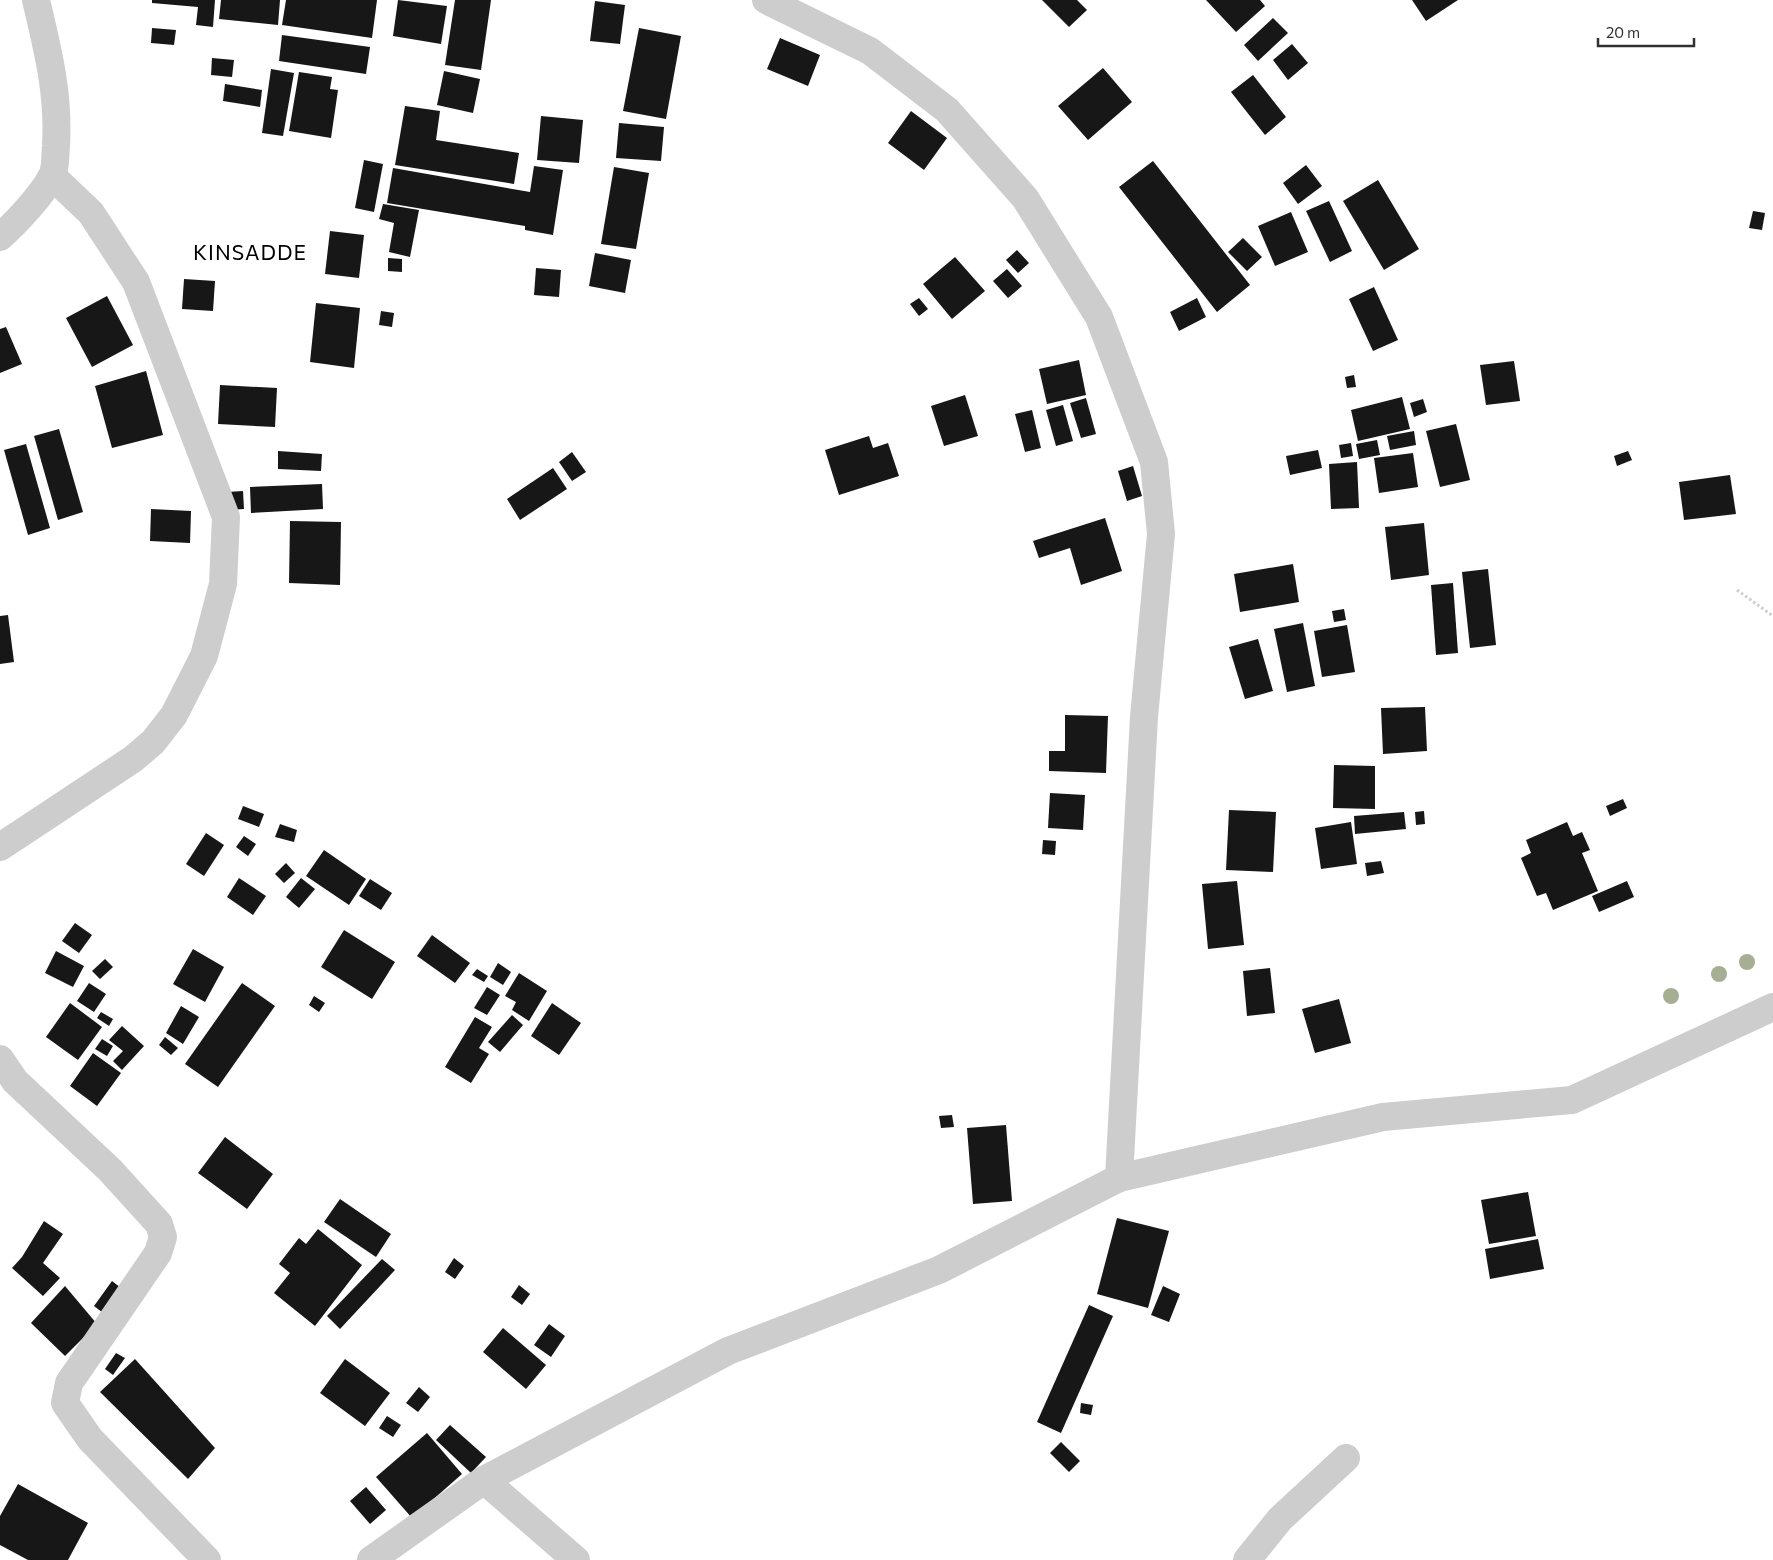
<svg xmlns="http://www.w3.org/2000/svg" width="1773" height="1560" viewBox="0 0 1773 1560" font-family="Commissioner,sans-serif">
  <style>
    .building { fill: #171717 }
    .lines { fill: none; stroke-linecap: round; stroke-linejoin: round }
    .path { stroke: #cdcdcd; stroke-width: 3; stroke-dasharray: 2.5 2.5; stroke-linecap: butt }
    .minor { stroke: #cdcdcd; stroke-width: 28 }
    .tree { fill: #a6ae94 }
    .labels { text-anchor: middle; stroke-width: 5; stroke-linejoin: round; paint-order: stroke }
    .quarter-label { font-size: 21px; letter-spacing: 1px; fill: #000; stroke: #fff }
  </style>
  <rect width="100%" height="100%" fill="#fff"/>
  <g class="building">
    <path d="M152 0H215L213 27 196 25 198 7 152 3Z"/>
    <path d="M221 0H280L278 25 219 19Z"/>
    <path d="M286 0H377L372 38 282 25Z"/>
    <path d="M398 0 447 6 441 44 393 36Z"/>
    <path d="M455 0H491L481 70 445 65Z"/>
    <path d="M1042 0H1077L1087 10 1069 27Z"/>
    <path d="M1206 0H1260L1265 6 1236 32Z"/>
    <path d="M1412 0H1458L1426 21Z"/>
    <path d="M595 1 625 5 620 44 590 41Z"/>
    <path d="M1273 18 1288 33 1258 61 1244 45Z"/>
    <path d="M152 28 176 30 174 45 151 43Z"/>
    <path d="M639 28 681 36 666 119 623 111Z"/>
    <path d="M282 35 370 47 366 74 279 61Z"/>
    <path d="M780 38 820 55 808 86 767 69Z"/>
    <path d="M1292 44 1308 63 1288 80 1273 60Z"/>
    <path d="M212 58 234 60 232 77 211 75Z"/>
    <path d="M1103 68 1132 102 1088 140 1058 106Z"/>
    <path d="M271 69 294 73 283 136 262 133Z"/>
    <path d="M444 71 480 79 473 113 437 105Z"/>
    <path d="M299 72 332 77 330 89 338 90 331 138 289 131Z"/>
    <path d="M1253 75 1286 117 1265 135 1231 92Z"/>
    <path d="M225 84 262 90 260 107 223 101Z"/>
    <path d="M405 106 440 111 436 140 519 153 514 184 395 165Z"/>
    <path d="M911 111 947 138 924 170 888 143Z"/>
    <path d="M541 116 583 120 579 163 537 160Z"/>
    <path d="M619 123 664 127 661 161 616 158Z"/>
    <path d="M364 160 383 164 374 212 355 208Z"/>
    <path d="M1153 161 1250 285 1217 312 1119 187Z"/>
    <path d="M1306 165 1322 186 1298 204 1283 183Z"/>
    <path d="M534 166 563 170 553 235 525 230V226L387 203 393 168 530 192Z"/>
    <path d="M614 167 649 173 636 249 601 244Z"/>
    <path d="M1378 180 1419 249 1384 270 1343 201Z"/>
    <path d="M1329 201 1352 251 1330 262 1306 211Z"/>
    <path d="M383 204 419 210 410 257 389 252 394 223 379 219Z"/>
    <path d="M1753 211 1765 213 1762 230 1749 228Z"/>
    <path d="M1291 212 1308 252 1275 266 1258 226Z"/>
    <path d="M330 231 364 235 359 278 325 274Z"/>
    <path d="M1243 238 1262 257 1247 271 1228 252Z"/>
    <path d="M1017 250 1029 263 1018 273 1006 260Z"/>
    <path d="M595 253 631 260 625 293 589 286Z"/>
    <path d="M955 257 985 291 952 319 923 284Z"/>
    <path d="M388 258 402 259V272L388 271Z"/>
    <path d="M536 268 561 270 559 297 534 295Z"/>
    <path d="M1007 269 1022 286 1008 298 993 281Z"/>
    <path d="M184 279 215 281 213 311 182 309Z"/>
    <path d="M1374 287 1398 340 1373 351 1349 299Z"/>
    <path d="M107 296 133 345 92 367 66 318Z"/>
    <path d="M919 298 928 309 919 316 910 304Z"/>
    <path d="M1197 298 1206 317 1179 331 1170 312Z"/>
    <path d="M316 303 360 308 354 368 310 362Z"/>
    <path d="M381 311 394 313 392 327 379 325Z"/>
    <path d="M6 327 22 364 0 373V329Z"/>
    <path d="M1079 360 1086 395 1047 404 1039 369Z"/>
    <path d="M1514 361 1520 401 1486 405 1480 365Z"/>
    <path d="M146 371 163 435 112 448 95 386Z"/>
    <path d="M1354 375 1356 387 1347 388 1345 377Z"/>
    <path d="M220 385 277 388 275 427 218 424Z"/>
    <path d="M965 395 978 436 944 446 931 406Z"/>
    <path d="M1402 397 1410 429 1358 441 1351 410Z"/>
    <path d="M1086 398 1096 434 1081 438 1070 403Z"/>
    <path d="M1423 399 1427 412 1414 417 1410 403Z"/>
    <path d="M1063 405 1073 441 1056 446 1046 410Z"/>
    <path d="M1032 410 1041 448 1025 452 1015 414Z"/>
    <path d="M1456 424 1470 480 1440 487 1426 431Z"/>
    <path d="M59 429 83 512 58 520 34 436Z"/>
    <path d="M1414 431 1416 445 1390 450 1387 436Z"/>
    <path d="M869 436 873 448 888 443 899 476 839 495 825 450Z"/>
    <path d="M1377 440 1380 455 1359 459 1356 444Z"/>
    <path d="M1351 443 1353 456 1341 458 1339 445Z"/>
    <path d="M26 444 50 528 28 535 4 450Z"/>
    <path d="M1318 450 1322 468 1290 475 1286 456Z"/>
    <path d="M278 451 322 454 321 471 278 469Z"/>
    <path d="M1628 451 1632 460 1617 466 1614 456Z"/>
    <path d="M572 452 586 472 572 481 559 462Z"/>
    <path d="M1413 453 1418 487 1379 493 1374 458Z"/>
    <path d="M1357 462 1359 508 1331 509 1329 464Z"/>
    <path d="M1133 466 1142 496 1127 501 1118 471Z"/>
    <path d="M553 468 567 489 520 520 507 499Z"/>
    <path d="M1730 475 1736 514 1684 520 1679 482Z"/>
    <path d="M322 484 323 509 251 513 250 487Z"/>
    <path d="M243 491 244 509 229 510 227 492Z"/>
    <path d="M151 509 191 511 190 543 150 541Z"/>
    <path d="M1105 518 1122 571 1081 585 1070 548 1039 558 1033 541Z"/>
    <path d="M290 521 341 522 340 585 289 583Z"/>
    <path d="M1424 523 1429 575 1391 580 1385 527Z"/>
    <path d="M1293 564 1299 602 1240 612 1234 574Z"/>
    <path d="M1488 569 1496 645 1470 648 1462 572Z"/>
    <path d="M1453 583 1458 653 1436 655 1431 585Z"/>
    <path d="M1344 609 1346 620 1334 622 1332 611Z"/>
    <path d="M8 615 14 662 0 664V616Z"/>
    <path d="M1303 623 1315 686 1287 692 1274 629Z"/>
    <path d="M1347 625 1355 672 1322 677 1314 631Z"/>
    <path d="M1258 639 1273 691 1245 699 1229 647Z"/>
    <path d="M1425 707 1427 751 1383 754 1381 708Z"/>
    <path d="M1065 715 1108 716 1106 773 1049 771V751H1065Z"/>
    <path d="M1334 765 1375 766V809L1333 808Z"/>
    <path d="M1050 793 1085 795 1083 830 1048 828Z"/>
    <path d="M1623 799 1627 808 1610 816 1606 806Z"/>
    <path d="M243 806 264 814 259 827 238 819Z"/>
    <path d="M1229 810 1276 812 1273 872 1226 870Z"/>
    <path d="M1424 811 1425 824 1416 825 1415 812Z"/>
    <path d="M1404 812 1406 829 1355 834 1354 816Z"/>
    <path d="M1351 822 1357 864 1321 869 1315 828Z"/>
    <path d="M1567 822 1573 836 1582 832 1590 850 1582 853 1598 891 1553 910 1546 893 1537 896 1521 858 1531 853 1526 840Z"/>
    <path d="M280 824 297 830 294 842 275 837Z"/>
    <path d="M206 833 224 845 204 876 186 864Z"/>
    <path d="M244 836 256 844 248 856 236 847Z"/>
    <path d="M1043 840 1056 841 1055 855 1042 854Z"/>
    <path d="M324 850 366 879 349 905 306 876Z"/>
    <path d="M1381 861 1384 873 1367 876 1365 863Z"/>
    <path d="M286 863 295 873 284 883 275 874Z"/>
    <path d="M239 878 266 896 253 915 227 897Z"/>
    <path d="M301 878 315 889 299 908 286 897Z"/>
    <path d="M370 879 392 893 381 910 359 896Z"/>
    <path d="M1237 881 1244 945 1208 949 1202 884Z"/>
    <path d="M1627 881 1634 897 1599 912 1592 896Z"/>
    <path d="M75 923 92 935 79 953 62 941Z"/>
    <path d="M344 930 395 962 372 999 321 967Z"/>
    <path d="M432 935 470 963 455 983 417 956Z"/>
    <path d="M193 949 224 967 205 1002 173 984Z"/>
    <path d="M56 951 84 966 73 987 45 973Z"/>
    <path d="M105 959 113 967 100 979 92 971Z"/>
    <path d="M498 963 511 972 503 985 490 977Z"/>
    <path d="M1270 968 1275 1013 1247 1016 1243 971Z"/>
    <path d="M477 969 488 976 484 982 472 975Z"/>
    <path d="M519 973 547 991 529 1021 512 1010 516 1002 505 996Z"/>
    <path d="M89 983 106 994 94 1012 77 1001Z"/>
    <path d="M242 983 275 1006 218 1087 185 1064Z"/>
    <path d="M487 987 500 995 487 1015 474 1008Z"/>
    <path d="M314 996 325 1003 319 1012 309 1005Z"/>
    <path d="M1339 999 1351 1043 1315 1053 1302 1009Z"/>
    <path d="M70 1003 102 1027 78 1060 46 1037Z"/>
    <path d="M552 1003 581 1023 559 1055 531 1036Z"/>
    <path d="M181 1006 199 1017 183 1044 166 1033Z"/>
    <path d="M101 1012 113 1019 109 1026 97 1018Z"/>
    <path d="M512 1015 523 1025 500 1052 488 1042Z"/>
    <path d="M475 1017 492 1027 479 1048 489 1054 471 1083 445 1067Z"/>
    <path d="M122 1026 144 1046 122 1070 113 1061 123 1051 109 1040Z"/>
    <path d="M165 1037 178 1048 171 1055 159 1045Z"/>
    <path d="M102 1039 113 1046 107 1056 95 1049Z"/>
    <path d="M93 1053 121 1073 97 1106 70 1086Z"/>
    <path d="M952 1115 954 1127 941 1128 939 1116Z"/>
    <path d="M1006 1125 1012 1201 973 1204 967 1128Z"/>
    <path d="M225 1137 273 1174 247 1209 198 1173Z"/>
    <path d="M1528 1192 1536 1236 1489 1244 1481 1200Z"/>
    <path d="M340 1199 391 1234 376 1257 324 1222Z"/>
    <path d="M1117 1218 1169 1231 1148 1308 1097 1294Z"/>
    <path d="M44 1221 63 1234 43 1263 60 1278 43 1296 12 1268 22 1257Z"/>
    <path d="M318 1229 362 1265 315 1326 274 1293 290 1273 279 1264 299 1238 306 1244Z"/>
    <path d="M1538 1239 1544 1269 1490 1279 1485 1249Z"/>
    <path d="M454 1258 464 1266 455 1279 445 1272Z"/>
    <path d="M382 1259 395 1270 340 1329 327 1316Z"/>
    <path d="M112 1281 125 1291 107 1316 94 1306Z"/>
    <path d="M519 1285 530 1294 522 1305 511 1297Z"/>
    <path d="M65 1286 97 1324 65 1356 31 1323Z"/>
    <path d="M1163 1286 1180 1294 1169 1322 1151 1315Z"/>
    <path d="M1089 1305 1113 1316 1061 1433 1037 1422Z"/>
    <path d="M549 1324 565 1336 551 1357 534 1345Z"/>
    <path d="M503 1328 546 1365 526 1389 483 1352Z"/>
    <path d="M116 1353 125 1358 113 1375 105 1369Z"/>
    <path d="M135 1359 215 1448 188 1479 100 1392Z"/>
    <path d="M345 1359 390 1393 365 1426 320 1393Z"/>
    <path d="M419 1387 430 1397 418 1412 406 1403Z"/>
    <path d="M1081 1403 1093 1405 1091 1415 1080 1413Z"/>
    <path d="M387 1416 401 1425 393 1437 379 1428Z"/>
    <path d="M450 1425 486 1457 471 1473 436 1440Z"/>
    <path d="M427 1433 462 1474 412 1518 376 1477Z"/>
    <path d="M1061 1442 1080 1461 1069 1472 1050 1453Z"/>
    <path d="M18 1484 88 1523 68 1560H28L0 1545V1516Z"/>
    <path d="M366 1487 386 1510 370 1524 350 1501Z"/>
  </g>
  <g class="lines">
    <path class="path" d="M1737 590 1773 616"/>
    <g class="minor">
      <path d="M766 0 870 51 947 110 1025 198 1099 317 1154 462 1161 534 1144 717 1119 1178"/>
      <path d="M0 237C16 223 42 195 52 176 56 168 55 155 56 146 59 93 48 51 36 0"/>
      <path d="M0 847 133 759 153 742 174 715 204 656 223 584 226 517 136 282 91 213 52 176"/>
      <path d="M0 1059 15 1081 110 1170 159 1224 163 1237 158 1253 69 1383 65 1403 90 1439 207 1560"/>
      <path d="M484 1480 576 1560"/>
      <path d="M371 1560 484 1480 728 1351 939 1270 1119 1178 1383 1117 1572 1100 1773 1007"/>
      <path d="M1247 1560 1280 1519 1346 1458"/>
    </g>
  </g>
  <g class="tree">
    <circle cx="1747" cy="962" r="8"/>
    <circle cx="1719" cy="974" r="8"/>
    <circle cx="1671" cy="996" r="8"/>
  </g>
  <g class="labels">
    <g class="quarter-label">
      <text x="250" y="260">KINSADDE</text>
    </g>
  </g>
  <path d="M1598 38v8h96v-8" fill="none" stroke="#303030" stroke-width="2.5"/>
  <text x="1606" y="38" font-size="15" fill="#303030" stroke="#ffffff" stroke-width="4" paint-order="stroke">20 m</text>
</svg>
